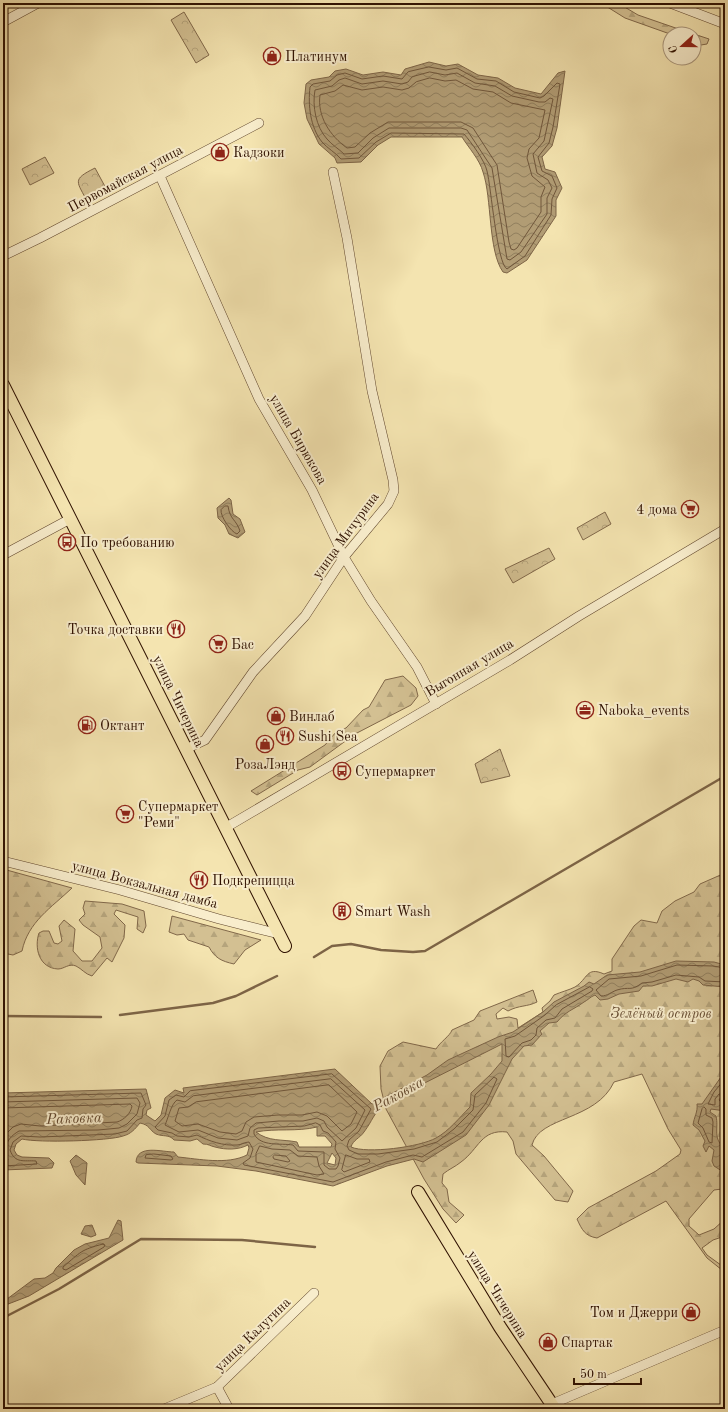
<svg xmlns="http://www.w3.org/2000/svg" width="728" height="1412" viewBox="0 0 728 1412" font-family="'Old Standard TT',serif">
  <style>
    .forest { fill: url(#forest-firs); stroke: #81684a }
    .park { fill: url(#park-crowns); stroke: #81684a }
    .water { fill: url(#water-waves); stroke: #7d6446; fill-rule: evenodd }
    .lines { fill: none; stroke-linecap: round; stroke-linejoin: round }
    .shore { stroke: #70563a; stroke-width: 1 }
    .stream { stroke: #7d6446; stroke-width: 2.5 }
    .minor-casing { stroke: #60462d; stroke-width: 10 }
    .major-casing { stroke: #2f1101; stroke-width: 14 }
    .minor { stroke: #f8edcc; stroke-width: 9 }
    .major { stroke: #f4e4b0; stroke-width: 12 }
    .labels { text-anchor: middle; stroke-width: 4; stroke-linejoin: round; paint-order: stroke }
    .poi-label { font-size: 14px; fill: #2f1101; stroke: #f8edcc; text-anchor: start }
    .street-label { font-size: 14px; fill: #2f1101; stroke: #f8edcc }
    .park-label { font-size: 14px; font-style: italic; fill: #684e34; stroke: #f8edcc }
    .water-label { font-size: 15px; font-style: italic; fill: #63492f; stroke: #f8edcc }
  </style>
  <defs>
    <pattern id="forest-firs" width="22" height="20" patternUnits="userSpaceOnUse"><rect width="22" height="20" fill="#d3c092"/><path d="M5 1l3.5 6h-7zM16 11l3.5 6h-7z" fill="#b5a47c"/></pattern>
    <pattern id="park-crowns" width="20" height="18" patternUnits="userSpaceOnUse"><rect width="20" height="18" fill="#d3c092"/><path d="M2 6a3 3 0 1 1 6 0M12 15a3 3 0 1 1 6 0" fill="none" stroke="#b5a47c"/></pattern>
    <pattern id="water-waves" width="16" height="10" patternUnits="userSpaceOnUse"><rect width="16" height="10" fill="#b19c74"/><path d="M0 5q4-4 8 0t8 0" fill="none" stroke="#907e5d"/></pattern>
  </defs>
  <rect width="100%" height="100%" fill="#f4e4b0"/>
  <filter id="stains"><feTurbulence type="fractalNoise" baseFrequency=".005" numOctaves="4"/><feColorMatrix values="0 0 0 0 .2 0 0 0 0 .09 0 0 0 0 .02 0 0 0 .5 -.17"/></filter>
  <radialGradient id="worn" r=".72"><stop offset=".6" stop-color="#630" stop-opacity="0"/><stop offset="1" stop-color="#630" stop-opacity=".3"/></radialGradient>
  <g class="forest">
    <path d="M601 3H618L638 15 693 34H670L625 18Z"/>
    <path d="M694 34 709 39 707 44 701 45 694 42Z"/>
    <path d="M403 676 416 688 418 696 411 705 355 734 310 767 298 770 257 795 251 791 325 745 336 732 346 728 363 710 369 707 385 680Z"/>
    <path d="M3 869 72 888C51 908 28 922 22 951L13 955 3 953Z"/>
    <path d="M725 873V1199L722 1189 714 1190 689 1219V1226L699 1235 714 1229 725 1219V1239L722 1237 713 1240 702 1248 707 1255 725 1268V1276L722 1270 707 1258 666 1201 597 1238C585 1236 582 1230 577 1219L588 1208 656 1171 680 1154 681 1150 668 1129 642 1074 614 1082C596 1121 539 1116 532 1145L544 1156 573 1191 568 1202 555 1200 516 1154 513 1141 507 1132C481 1129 479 1149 461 1162 455 1167 449 1169 443 1174L442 1183 447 1189 449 1202 464 1215 456 1223 443 1209 424 1179 386 1109 381 1089 380 1066 388 1051 403 1042 436 1049C440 1042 450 1036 452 1030L474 1020 480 1011 533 990 537 1002C527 1007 519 1005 508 1011L503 1008 496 1014 497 1019 509 1017 517 1019 518 1028 543 1012 542 1008 550 1001 554 995C561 992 569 990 575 987 588 979 586 966 604 974L612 971V959L634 926 641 920 657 923 662 911 675 901 694 892 700 884Z"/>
    <path d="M85 901 122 904 144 911 146 926 143 933 137 929 138 917 116 910 114 914 125 925 124 938 112 962 107 958 92 976C85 974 82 969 76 966 69 963 64 969 58 969 39 968 34 948 39 933L43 931H49L54 943 58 944 62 941 59 926 64 920 75 929 73 951 82 961H92L102 948 100 937 83 925 79 920 85 914 83 908Z"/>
    <path d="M172 916 261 940 245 950 234 964C221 961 215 958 209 947L188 940 184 934 177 935 169 932Z"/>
  </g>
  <g class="park">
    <path d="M184 12 209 55 196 63 171 20Z"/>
    <path d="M45 157 54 173 30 185 22 169Z"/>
    <path d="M95 168 108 192 88 203C77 181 71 180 95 168Z"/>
    <path d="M605 512 611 524 583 540 577 528Z"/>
    <path d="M549 548 555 559 513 583 505 569Z"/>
    <path d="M500 749 510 776 481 783 475 764Z"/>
  </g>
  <g class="water">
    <path d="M429 62 446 66 458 64 478 75 498 78 515 88 541 94 558 73 565 71 557 128 552 146 542 157 545 169 555 172 562 188 556 200V216L527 260 507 273 503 272C488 251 492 198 483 172 480 160 468 147 462 137H391L378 145 361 162 337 163 335 158 319 144 307 119 304 103 306 84 311 80 329 77 335 71 346 69 363 75 383 72 401 75 405 69Z"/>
    <path d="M229 498 231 500 233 514 240 519 245 532 238 538 229 534 225 525 218 518 217 508Z"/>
    <path d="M676 961 714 962 725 965V987L703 985 699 981 693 979 688 982 676 979 652 986H643L639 991 619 994 608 999 600 1000 595 995C590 997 588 1000 584 1002 573 1010 566 1011 557 1022L549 1023 540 1031 542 1034 532 1045 524 1046 512 1059 489 1105 466 1135 423 1162 414 1159 387 1166 333 1186 256 1171 217 1166 138 1163 136 1162C137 1144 162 1152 174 1152L178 1157C199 1159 227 1165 247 1155L249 1148 248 1145C238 1150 226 1150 215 1147 210 1146 209 1144 203 1144L197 1139 190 1141 174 1140C169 1134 163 1137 156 1134 149 1130 150 1125 140 1123 135 1129 131 1134 123 1136 109 1141 38 1143 22 1139L16 1144 14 1150 17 1155 22 1157 49 1158 54 1163 52 1168 3 1170V1093L146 1089 151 1108 147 1110 146 1115 155 1121 161 1115 165 1098 175 1090 184 1093 183 1088 335 1069 372 1104 427 1075 448 1060 498 1037 513 1032 543 1012 554 1002 584 986 589 982 594 984 607 975 640 972ZM502 1044V1061L491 1074 471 1093 470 1107C459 1118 449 1131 436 1138 420 1147 367 1154 351 1147 353 1140 360 1138 364 1132 373 1120 373 1114 385 1103ZM317 1127V1136H325L332 1144 331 1147H299L297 1142C282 1139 269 1142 256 1132 276 1128 297 1132 317 1127ZM332 1153 336 1158 335 1165 327 1163Z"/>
    <path d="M725 1074V1101L721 1097 719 1100 724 1105 725 1111 711 1109 710 1112 716 1116C719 1128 712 1139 725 1148V1173L714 1166 712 1161 714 1150 709 1146 706 1152 703 1146 705 1141 699 1130 693 1125C694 1117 698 1112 697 1104H702L721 1077Z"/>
    <path d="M76 1155 87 1163 85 1185 76 1175 70 1161Z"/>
    <path d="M118 1220 121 1221 123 1240 29 1296 3 1306V1302L34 1279 45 1278 53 1273 56 1268 74 1250 85 1244 109 1238Z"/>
    <path d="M92 1225 96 1235 91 1237 81 1234 85 1226Z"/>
  </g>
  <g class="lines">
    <g class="shore">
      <path d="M429 67 446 70 457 68 477 79 496 81 514 92 540 98 544 96 557 83 560 84 553 127 549 143 538 157 542 171 552 176 557 188 552 199 551 215 525 256 507 269C497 264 491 186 487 171 485 161 471 142 464 134L391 133 376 142 359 158 341 159C336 153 327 148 322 142 310 127 308 105 310 87L313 84 330 81 337 75 345 73 362 79 383 76 402 79 408 72Z"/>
      <path d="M430 72 445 75 457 73 475 83 495 86 512 96 539 102H545L550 98 553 99 544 141 533 154 537 173 548 180 552 188 547 198V214L521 252 510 260 507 259 492 168 467 130 461 128H389L373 138 358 153 344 154C339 149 332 145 327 139 316 127 312 106 315 90L332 86 339 80 345 78 362 84 383 81 402 84 408 82 412 77Z"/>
      <path d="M430 78 445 81 456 80 473 89 493 92 511 103 545 110 539 138 529 149 527 158 532 176 545 187 541 197V212L517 248 514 250 511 249 509 242 497 165 473 128 461 122H388L370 133 355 147 347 148C330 136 317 116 320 95L335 91 343 85 362 90 383 87 402 90 409 88 416 82Z"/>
      <path d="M225 506H228C230 520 236 519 240 531L237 534C231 532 220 516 221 510Z"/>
      <path d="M725 968 713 966 677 965 641 976 609 979 596 990 601 996C608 996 611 992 617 990 630 986 630 992 642 983L652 982 676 975 699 977 705 981 725 982"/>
      <path d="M590 987 593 989 592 991 562 1009 555 1018 546 1020 537 1028 536 1035 531 1040 522 1043 509 1057 506 1056 505 1039 515 1036 545 1015 556 1005Z"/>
      <path d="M332 1074 371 1109 359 1131 349 1140 347 1146 349 1150 358 1154H378L414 1149 437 1142 454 1129 473 1110 475 1095 494 1077 497 1079 486 1103 463 1132 422 1157 413 1155 386 1162 333 1182 244 1165 243 1163 250 1158 253 1149 249 1142C245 1142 241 1145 237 1145 223 1146 209 1141 197 1135L189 1137 177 1136 172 1133 158 1130 155 1127 165 1116 169 1100 176 1095 184 1097 190 1091Z"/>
      <path d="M331 1079 365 1110 356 1128 342 1141 327 1127 324 1121 317 1118 303 1121H279L256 1123 250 1128 248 1136 237 1140 218 1138 198 1130 179 1132 165 1125C168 1119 171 1104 177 1100L185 1102 193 1096Z"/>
      <path d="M725 1079 714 1092 708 1104 715 1105V1099L719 1094 725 1095"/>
      <path d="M329 1085 357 1112 351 1124 342 1131 327 1116 317 1112 302 1115H278L254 1117 246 1122 242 1131 236 1134 220 1132 198 1124 182 1126 175 1121 179 1108 188 1107 196 1102Z"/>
      <path d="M3 1097 141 1093 146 1105 143 1109 142 1118 137 1120 127 1131 115 1134 40 1137 21 1136 13 1142 10 1150C15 1164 24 1160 36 1161L37 1164 3 1166"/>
      <path d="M3 1102 137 1098 140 1103 137 1114 127 1124 119 1128 98 1130 19 1131C7 1138 3 1147 8 1160L3 1161"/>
      <path d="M704 1107 706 1109V1115L712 1118 713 1122 712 1143 709 1142 703 1128 698 1123 702 1109Z"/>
      <path d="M3 1108 130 1104 132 1106C131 1113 124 1120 117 1122L40 1126 21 1124 13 1127 3 1137"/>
      <path d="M316 1123 320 1125 323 1131 328 1133 336 1142 335 1149 340 1158 338 1166 336 1169H329L324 1165V1152L298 1151 293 1145C280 1143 261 1147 254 1134V1130L258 1128 304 1126Z"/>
      <path d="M260 1146 272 1149 290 1150 298 1156 317 1157 319 1166 324 1174 317 1175 256 1162V1154Z"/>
      <path d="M154 1154 171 1156 173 1159 171 1160 145 1158 146 1155Z"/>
      <path d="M275 1155 286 1156 290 1161 288 1162 274 1159 273 1157Z"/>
      <path d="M346 1155 357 1159H369L370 1162 344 1172 342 1170Z"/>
      <path d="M103 1244 105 1245 104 1247 66 1270 63 1269V1267C81 1252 80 1250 103 1244Z"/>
    </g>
    <g class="stream">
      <path d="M314 957 332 946 351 944 381 950 413 952 425 951 725 776"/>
      <path d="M120 1015 213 1003 236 996 277 976"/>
      <path d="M3 1016 101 1017"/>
      <path d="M3 1318 59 1289 141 1239 242 1240 315 1247"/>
    </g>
    <defs>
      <g id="minor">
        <path d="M670 3 725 24"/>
        <path d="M3 22 38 3"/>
        <path d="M160 176 259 399 312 490 344 557 371 601 417 667 436 704"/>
        <path d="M3 256 40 238 259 123"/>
        <path d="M3 555 70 519"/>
        <path d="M186 749 205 740 253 672 305 616 344 557 388 504 394 491 393 480 372 391 347 238 333 172"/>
        <path d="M225 828 510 660 579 616 725 529"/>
        <path d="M3 861 120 890 219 919 279 934"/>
        <path d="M217 1387 229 1409"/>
        <path d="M552 1404 725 1330"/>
        <path d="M164 1409 217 1387 314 1293"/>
      </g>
      <g id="major">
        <path d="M3 385 285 946"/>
        <path d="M418 1192 500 1327 555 1409"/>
      </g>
    </defs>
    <use href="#minor" class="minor-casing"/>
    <use href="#major" class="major-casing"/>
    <use href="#minor" class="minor"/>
    <use href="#major" class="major"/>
  </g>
  <defs>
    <symbol id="shop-ring" viewBox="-11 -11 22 22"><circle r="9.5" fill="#f8edcc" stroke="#8f2418" stroke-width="1.5"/><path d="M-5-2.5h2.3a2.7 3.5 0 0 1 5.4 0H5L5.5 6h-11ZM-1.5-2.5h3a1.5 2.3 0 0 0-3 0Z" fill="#8f2418"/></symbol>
    <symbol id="supermarket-ring" viewBox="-11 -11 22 22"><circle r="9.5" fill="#f8edcc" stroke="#8f2418" stroke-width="1.5"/><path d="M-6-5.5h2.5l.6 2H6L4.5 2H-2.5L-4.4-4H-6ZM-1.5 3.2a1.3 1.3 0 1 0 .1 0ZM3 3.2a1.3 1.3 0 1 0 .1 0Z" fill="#8f2418"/></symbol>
    <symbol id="bus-ring" viewBox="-11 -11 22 22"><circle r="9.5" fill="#f8edcc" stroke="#8f2418" stroke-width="1.5"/><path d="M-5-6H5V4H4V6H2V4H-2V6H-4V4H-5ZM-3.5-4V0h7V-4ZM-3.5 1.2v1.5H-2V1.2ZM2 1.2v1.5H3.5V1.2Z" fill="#8f2418"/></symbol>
    <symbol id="restaurant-ring" viewBox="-11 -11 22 22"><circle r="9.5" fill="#f8edcc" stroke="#8f2418" stroke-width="1.5"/><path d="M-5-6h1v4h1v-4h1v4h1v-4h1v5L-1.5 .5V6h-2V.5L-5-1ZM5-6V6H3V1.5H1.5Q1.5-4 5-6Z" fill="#8f2418"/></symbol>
    <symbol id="office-ring" viewBox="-11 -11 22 22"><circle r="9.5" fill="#f8edcc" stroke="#8f2418" stroke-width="1.5"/><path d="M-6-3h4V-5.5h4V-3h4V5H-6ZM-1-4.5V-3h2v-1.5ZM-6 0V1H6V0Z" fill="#8f2418"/></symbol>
    <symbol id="fuel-ring" viewBox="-11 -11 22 22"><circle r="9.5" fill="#f8edcc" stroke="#8f2418" stroke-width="1.5"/><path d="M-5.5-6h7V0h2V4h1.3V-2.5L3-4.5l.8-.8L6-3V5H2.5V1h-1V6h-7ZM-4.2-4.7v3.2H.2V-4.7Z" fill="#8f2418"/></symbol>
    <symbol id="building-ring" viewBox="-11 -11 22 22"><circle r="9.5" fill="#f8edcc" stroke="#8f2418" stroke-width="1.5"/><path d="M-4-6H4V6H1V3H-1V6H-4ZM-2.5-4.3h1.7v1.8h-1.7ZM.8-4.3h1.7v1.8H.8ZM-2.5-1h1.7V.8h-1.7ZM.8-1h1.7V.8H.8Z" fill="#8f2418"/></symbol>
  </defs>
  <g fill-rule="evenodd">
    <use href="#shop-ring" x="262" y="46" width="20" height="20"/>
    <use href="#shop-ring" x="210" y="142" width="20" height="20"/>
    <use href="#supermarket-ring" x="680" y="499" width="20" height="20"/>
    <use href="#bus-ring" x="57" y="532" width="20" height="20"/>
    <use href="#restaurant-ring" x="166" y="619" width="20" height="20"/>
    <use href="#supermarket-ring" x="208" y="634" width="20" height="20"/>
    <use href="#office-ring" x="575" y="700" width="20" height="20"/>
    <use href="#shop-ring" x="266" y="706" width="20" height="20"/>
    <use href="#fuel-ring" x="77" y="715" width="20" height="20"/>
    <use href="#restaurant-ring" x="275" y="726" width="20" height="20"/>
    <use href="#shop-ring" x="255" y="734" width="20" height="20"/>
    <use href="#bus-ring" x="332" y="761" width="20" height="20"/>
    <use href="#supermarket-ring" x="115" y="804" width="20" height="20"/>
    <use href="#restaurant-ring" x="189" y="870" width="20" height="20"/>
    <use href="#building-ring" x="332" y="901" width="20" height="20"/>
    <use href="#shop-ring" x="681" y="1302" width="20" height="20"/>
    <use href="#shop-ring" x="538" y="1332" width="20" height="20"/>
  </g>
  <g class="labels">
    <g class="poi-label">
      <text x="285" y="61">Платинум</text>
      <text x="233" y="157">Кадзоки</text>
      <text x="677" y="514" text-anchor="end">4 дома</text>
      <text x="80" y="547">По требованию</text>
      <text x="163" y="634" text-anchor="end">Точка доставки</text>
      <text x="231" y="649">Бас</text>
      <text x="598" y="715">Naboka_events</text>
      <text x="289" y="721">Винлаб</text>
      <text x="100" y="730">Октант</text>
      <text x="298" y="741">Sushi Sea</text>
      <text x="265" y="769" text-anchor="middle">РозаЛэнд</text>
      <text x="355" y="776">Супермаркет</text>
      <text x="138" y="811">Супермаркет<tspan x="138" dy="16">"Реми"</tspan></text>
      <text x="212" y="885">Подкрепицца</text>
      <text x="355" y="916">Smart Wash</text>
      <text x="678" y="1317" text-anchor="end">Том и Джерри</text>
      <text x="561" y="1347">Спартак</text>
    </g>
    <g class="street-label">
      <text transform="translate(125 178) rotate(-28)" y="5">Первомайская улица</text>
      <text transform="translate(299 439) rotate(60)" y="5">улица Бирюкова</text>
      <text transform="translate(345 535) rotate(-54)" y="5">улица Мичурина</text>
      <text transform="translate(469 667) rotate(-31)" y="5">Выгонная улица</text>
      <text transform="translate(179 701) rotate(64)" y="5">улица Чичерина</text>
      <text transform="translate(145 884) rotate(15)" y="5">улица Вокзальная дамба</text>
      <text transform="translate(498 1294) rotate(58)" y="5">улица Чичерина</text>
      <text transform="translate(252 1334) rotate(-44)" y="5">улица Калугина</text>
    </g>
    <g class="park-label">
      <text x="661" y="1018">Зелёный остров</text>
    </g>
    <g class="water-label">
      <text transform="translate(398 1094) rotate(-29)" y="5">Раковка</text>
      <text transform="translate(74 1118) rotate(-2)" y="5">Раковка</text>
    </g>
  </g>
  <rect width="728" height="1412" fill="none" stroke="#f4e4b0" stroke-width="16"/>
  <rect x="4" y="4" width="720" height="1404" fill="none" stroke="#2f1101" stroke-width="2"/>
  <rect x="8" y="8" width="712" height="1396" fill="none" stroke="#2f1101"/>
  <g transform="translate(682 46) rotate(249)"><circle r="19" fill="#f8edcc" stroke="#a8957b"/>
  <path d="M0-3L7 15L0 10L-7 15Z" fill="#8f2418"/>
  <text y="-6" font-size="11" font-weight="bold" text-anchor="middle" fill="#2f1101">С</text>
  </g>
  <path d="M574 1378v6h67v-6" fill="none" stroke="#2f1101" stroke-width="2"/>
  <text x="580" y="1378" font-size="12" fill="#2f1101" stroke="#f8edcc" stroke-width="3" paint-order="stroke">50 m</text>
  <rect width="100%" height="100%" filter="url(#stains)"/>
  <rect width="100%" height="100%" fill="url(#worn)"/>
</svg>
